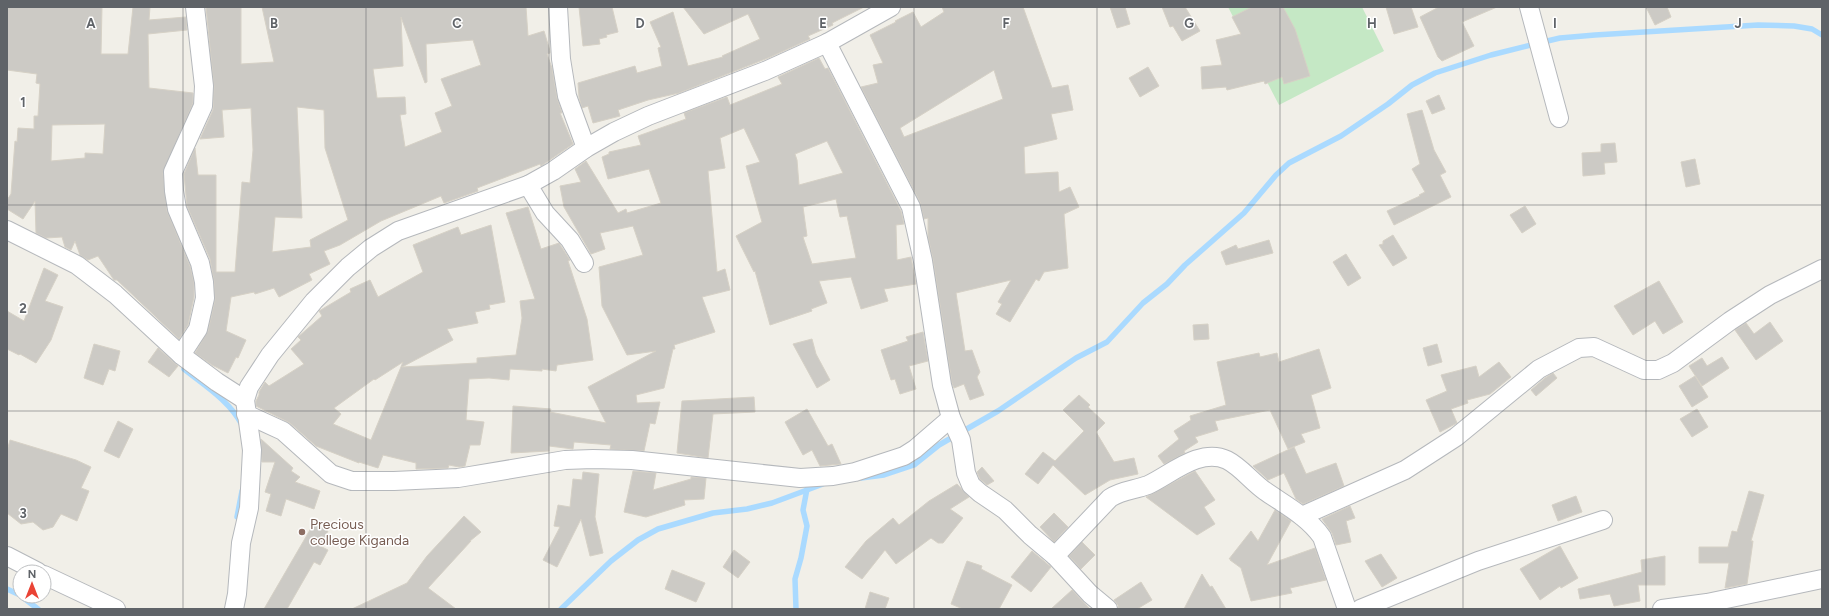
<svg xmlns="http://www.w3.org/2000/svg" width="1829" height="616" viewBox="0 0 1829 616" font-family="Figtree,sans-serif">
  <style>
    .green { fill: #c5e8c5 }
    .lines { fill: none; stroke-linecap: round; stroke-linejoin: round }
    .stream { stroke: #aadaff; stroke-width: 5.5 }
    .building { fill: #cccac5; stroke: #d6d1c6; fill-rule: evenodd }
    .minor-casing { stroke: #b5b8bc; stroke-width: 20 }
    .minor { stroke: #fff; stroke-width: 18 }
    .grid { fill: none; stroke: #5f6368; stroke-width: 1; stroke-opacity: 0.55 }
    .education-dot { fill: #8d6e63; stroke: #fff; stroke-width: 1.5 }
    .labels { text-anchor: middle; stroke-width: 3; stroke-linejoin: round; paint-order: stroke }
    .education-label { font-size: 14px; fill: #785e54; stroke: #fff; text-anchor: start }
    .grid-label { font-size: 13px; text-anchor: middle; font-weight: bold; fill: #5f6368; stroke: #fff; stroke-width: 3; stroke-linejoin: round; paint-order: stroke }
  </style>
  <rect width="100%" height="100%" fill="#f1efe8"/>
  <path class="green" d="M1228 7H1362L1384 51 1279 105Z"/>
  <g class="lines">
    <g class="stream">
      <path d="M184 369C204 385 230 401 242 425"/>
      <path d="M861 478 884 475 914 465 939 445 998 411 1076 358 1107 342 1143 303 1167 284 1185 265 1244 213 1276 175 1289 163 1341 136 1388 104 1412 85 1435 73 1491 55 1539 43 1560 38 1595 35 1758 25 1794 26 1812 29 1822 35"/>
      <path d="M237 517 242 491"/>
      <path d="M7 589 20 595"/>
      <path d="M21 596 38 609"/>
      <path d="M561 609 611 561 638 540 658 529 713 513 747 509 772 503 823 484"/>
      <path d="M796 609 795 579 801 558 807 526 803 510 807 489"/>
    </g>
  </g>
  <g class="building">
    <path d="M7 7H102L101 54H128L133 7H150L149 20 186 17 187 30 148 34 149 88 193 93V103L163 173 167 211 190 266 194 283V297L188 325 179 339 117 280H114L98 256 88 260 80 255 75 241 71 250 65 247 62 237 46 238 36 233 35 201 23 219 7 209V200L11 194 15 141 17 142 18 128 34 129V116H38L40 84 36 83 37 74 7 70ZM105 124 103 154 85 153V158L51 161 52 125Z"/>
    <path d="M206 7H241V64L274 62 262 7H526L528 36 544 31 550 51V53L547 54 552 68 557 98 562 113H560L573 144 541 166 540 164 477 188 478 191 444 203 441 196 381 221 340 245 324 251 330 264 309 274 312 280 279 297 274 288 255 294 254 292 231 297 226 331 246 340 238 358 236 357 228 373 212 365 195 353 208 331 215 300 214 281 210 259 187 206 184 174 195 148 198 175H216V272H235L242 182 250 183 253 150 251 108 222 110 224 137 200 139 213 110 214 87ZM401 17 425 83 427 82 426 44 473 40 481 65 441 79 452 106 435 113 442 132 405 147 400 115 406 114 405 97 377 98 373 69 403 66ZM297 107 324 110 325 148 348 220 310 240 311 247 272 252 275 217 302 218Z"/>
    <path d="M579 7H612L618 32 606 35 607 37 599 39 600 44 583 46Z"/>
    <path d="M683 7H864L832 23 833 25 808 36 810 39 768 58 679 93 648 100 618 110 620 116 593 123 588 106 582 108 579 97 578 83 635 66 637 73 662 66 658 48 661 47 650 22 673 12 688 66 723 57 722 56 760 39 748 14 704 34Z"/>
    <path d="M942 7H1023L1052 88 1068 85 1073 110 1051 114 1057 139 1024 147 1025 174 1058 172 1059 192 1070 187 1079 207 1064 214 1068 268 1044 272 1039 281 1036 279 1010 322 996 314 1002 304 998 302 1011 280 956 293 965 351 972 350 980 372 977 377 984 395 970 400 964 384 954 388 952 383 933 259 928 237V218L924 219 920 202 861 87 878 83 873 65 883 63 870 35 896 22 895 21 913 12 921 27 944 12ZM994 70 1003 99 904 137 900 128Z"/>
    <path d="M1110 7H1125L1130 24 1117 28Z"/>
    <path d="M1162 7H1185L1200 31 1182 41 1173 26 1170 27Z"/>
    <path d="M1252 7H1283L1295 29 1310 76 1284 84 1282 77 1265 84 1264 81 1227 90 1226 87 1202 89 1201 67 1222 65 1216 40 1241 34 1232 17Z"/>
    <path d="M1386 7H1411L1418 27 1394 34Z"/>
    <path d="M1439 7H1497L1462 22 1474 46 1442 61 1438 57 1420 17Z"/>
    <path d="M1646 7H1667L1671 17 1655 25Z"/>
    <path d="M819 58 825 69 828 68 901 211 904 224 896 225 897 260 911 257 916 284 884 289 888 301 861 309 851 277 819 281 827 303 811 309 812 311 770 325 755 271 754 272 736 236 762 222 746 166 760 162 744 128 720 138 725 168 708 171 717 272 725 269 730 290 702 297 715 332 674 345 675 349H673L664 388 636 395 637 403 660 402 655 424 650 423 644 451 610 449 611 445 574 442 573 449 549 446V451L511 453 513 406 551 409 550 412 606 423 588 387 656 351 627 355 602 306 599 267 643 255 633 226 600 233 605 249 591 254 564 207 560 186 581 182 575 169 586 161 618 213 626 209 627 213 661 203 649 169 608 179 602 157 609 154V152L641 145 638 136 686 119 684 113 727 97 730 105 782 84 778 77ZM827 141 843 173 799 185 797 160 795 154ZM836 199 840 217 847 216 856 258 812 264 803 237 807 236 803 207Z"/>
    <path d="M1148 67 1159 86 1140 97 1129 78Z"/>
    <path d="M1439 95 1445 109 1432 114 1426 101Z"/>
    <path d="M1422 110 1434 150 1446 172 1440 175 1451 197 1394 225 1387 211 1420 196 1419 195 1425 192 1412 169 1420 164 1407 114Z"/>
    <path d="M1615 143 1617 162 1604 163 1605 174 1583 176 1582 153 1601 152V144Z"/>
    <path d="M1695 159 1700 184 1686 187 1681 162Z"/>
    <path d="M1525 206 1536 224 1522 233 1510 215Z"/>
    <path d="M528 207 541 249 559 243 570 260 568 261 587 319 593 360 557 365 556 371 542 369V371L510 369 509 380 489 378 469 379 466 420 484 422 480 445H470L465 466 459 467 449 465 448 468 416 469V463L383 455 378 468 359 462V463L316 446 290 423 256 406V401L259 395V392L265 382 269 386 304 364 291 349 301 340 298 337 322 316 319 311 351 292 350 289 370 280 378 297 423 272 413 245 458 227 461 235 491 225 505 302 489 305 490 309 475 312 478 323 447 329 453 340 402 367 477 363V358L516 355 522 318 520 301 535 299 506 213ZM403 362 371 440 333 424 341 414 334 408 374 379 375 380Z"/>
    <path d="M1393 235 1407 258 1393 266 1379 245 1383 244V241Z"/>
    <path d="M1269 240 1273 253 1226 265 1221 252 1236 245 1238 249Z"/>
    <path d="M1346 254 1361 278 1348 286 1333 262Z"/>
    <path d="M44 268 58 275 45 301 63 307 51 340 36 363 20 354 19 355 7 349V311L24 321Z"/>
    <path d="M1659 281 1683 322 1663 334 1655 321 1633 335 1614 306Z"/>
    <path d="M1770 322 1783 341 1756 360 1735 330 1746 323 1754 334Z"/>
    <path d="M1208 324 1209 339 1194 340 1193 325Z"/>
    <path d="M923 332 928 361 909 366 916 389 900 394 895 379 891 380 881 350 908 341 906 337Z"/>
    <path d="M812 339 816 354 830 380 817 388 793 344Z"/>
    <path d="M94 344 120 351 115 371 109 369 103 385 84 378Z"/>
    <path d="M1437 344 1442 362 1428 366 1423 348Z"/>
    <path d="M158 348 178 366 169 377 148 362Z"/>
    <path d="M1319 349 1331 388 1311 395 1320 428 1301 434 1305 442 1288 449 1270 410 1215 421 1218 430 1195 437 1198 442 1184 451 1185 453 1164 464 1158 456 1179 439 1174 431 1191 420 1190 416 1226 405 1217 362 1259 353 1260 357 1277 353 1279 362Z"/>
    <path d="M1722 357 1729 368 1702 386 1689 366 1702 358 1707 366Z"/>
    <path d="M1499 362 1511 377 1490 394 1467 400 1468 403 1451 409 1457 423 1440 432 1426 400 1447 391 1441 375 1476 366 1479 377Z"/>
    <path d="M1553 373 1557 378 1536 396 1531 390 1545 378Z"/>
    <path d="M1695 376 1708 397 1692 407 1679 386Z"/>
    <path d="M1079 395 1090 405 1088 407 1105 423 1096 432 1114 462 1134 458 1138 474 1110 480 1085 495 1053 465 1038 484 1025 474 1043 452 1055 461 1084 431 1063 410Z"/>
    <path d="M754 397 755 412 713 414 708 458 677 453 682 401Z"/>
    <path d="M807 409 828 446 832 444 841 464 820 466 812 450 803 455 785 422Z"/>
    <path d="M1697 409 1708 427 1692 437 1680 419Z"/>
    <path d="M118 421 133 429 119 458 104 451Z"/>
    <path d="M261 439 293 468 291 471 300 477 295 482 320 491 314 509 286 499 281 516 266 511 271 494 265 492 275 462H262Z"/>
    <path d="M10 440 76 460 91 467 81 488 89 491 77 521 61 514 53 527 43 530 33 522 21 524 7 513V451Z"/>
    <path d="M1294 447 1306 474 1336 463 1344 486 1303 504 1296 499 1284 473 1268 480 1253 466Z"/>
    <path d="M982 467 994 481 987 485 980 479 977 472Z"/>
    <path d="M633 471 656 473 653 490 691 479V477L706 478 704 499 684 500 685 505 646 517 624 512Z"/>
    <path d="M1195 471 1215 500 1204 507 1215 524 1197 535 1146 497Z"/>
    <path d="M583 472 599 474 595 517 603 553 590 556 581 519 557 567 543 560 560 527 554 526 558 505 570 507 573 479 582 480Z"/>
    <path d="M957 484 969 497 950 509 963 518 943 543H938L931 538 896 564 885 550 862 579 845 567 866 541 893 518 899 525 929 501Z"/>
    <path d="M1749 491 1764 495 1751 541H1753L1747 584 1725 588 1729 563H1699V547H1728L1732 531 1737 532Z"/>
    <path d="M1576 496 1582 512 1558 521 1552 505Z"/>
    <path d="M1350 506 1355 518 1346 521 1351 542 1336 545 1332 533 1322 519Z"/>
    <path d="M1275 510 1291 521 1267 565 1315 548 1326 580 1290 588 1292 593 1251 601 1241 568 1230 560 1231 559H1229L1251 531 1258 541Z"/>
    <path d="M1054 513 1068 527 1054 542 1040 527Z"/>
    <path d="M464 516 481 532 470 541H471L428 588 456 609H352L407 583 427 556Z"/>
    <path d="M314 523 328 531 320 546 328 550 320 565 314 562 287 609H264Z"/>
    <path d="M1082 542 1095 555 1081 569 1069 556Z"/>
    <path d="M1560 546 1578 578 1561 588 1560 586 1540 600 1520 569Z"/>
    <path d="M734 550 750 562 738 578 723 567Z"/>
    <path d="M1032 551 1051 567 1031 592 1011 577Z"/>
    <path d="M1381 554 1397 578 1382 587 1365 561Z"/>
    <path d="M1665 556V585H1638L1640 601 1614 606 1610 594 1580 599 1578 589 1642 572 1641 560Z"/>
    <path d="M967 561 982 566 981 569 1012 585 999 609H963L951 604Z"/>
    <path d="M672 570 705 583 696 602 665 589Z"/>
    <path d="M1202 574 1210 587 1212 586 1226 609H1184Z"/>
    <path d="M1141 582 1152 600 1137 609H1118V605L1114 600Z"/>
    <path d="M1072 590 1090 609H1051Z"/>
    <path d="M870 592 889 598 885 609H865Z"/>
  </g>
  <g class="lines">
    <defs>
      <g id="minor">
        <path d="M558 7 561 59 567 96 586 148"/>
        <path d="M1529 7 1559 118"/>
        <path d="M827 43 911 207 923 261 942 385 951 418 961 440 966 473 971 485 980 493 1005 510 1030 535 1055 556 1090 594 1108 609"/>
        <path d="M528 185 545 213 570 240 584 263"/>
        <path d="M7 230 77 265 115 294 181 355 217 382 245 400"/>
        <path d="M181 355 198 329 205 298 204 282 200 263 177 209 174 191 173 172 203 106 204 86 195 7"/>
        <path d="M246 414 283 431 331 474 352 481H394L458 478 565 460 593 459 632 460 800 478 833 476 855 472 904 456 915 449 951 418"/>
        <path d="M1302 516 1405 470 1456 437 1539 369 1579 348 1594 347 1644 370H1658L1673 363 1730 321 1770 295 1822 269"/>
        <path d="M7 556 38 572"/>
        <path d="M1055 556 1110 498C1122 490 1135 490 1148 485 1170 475 1200 447 1227 460 1241 467 1252 482 1265 491 1285 505 1307 516 1322 537L1347 609"/>
        <path d="M44 575 116 609"/>
        <path d="M234 609 237 594 241 543 249 508 252 450 245 400 249 387 270 355 314 301 348 267 371 248 398 231 528 185 553 171 586 148 614 132 648 116 765 71 827 43 891 7"/>
        <path d="M1360 609 1478 561 1603 520"/>
        <path d="M1662 609 1707 603 1822 579"/>
      </g>
    </defs>
    <use href="#minor" class="minor-casing"/>
    <use href="#minor" class="minor"/>
  </g>
  <path class="grid" d="M183 7V609M366 7V609M549 7V609M732 7V609M914 7V609M1097 7V609M1280 7V609M1463 7V609M1646 7V609M7 205H1822M7 411H1822"/>
  <circle class="education-dot" cx="302" cy="532" r="4"/>
  <g class="labels">
    <g class="education-label">
      <text x="310" y="529">Precious<tspan x="310" dy="16">college Kiganda</tspan></text>
    </g>
  </g>
  <g class="grid-label">
    <text x="91" y="28">A</text>
    <text x="274" y="28">B</text>
    <text x="457" y="28">C</text>
    <text x="640" y="28">D</text>
    <text x="823" y="28">E</text>
    <text x="1006" y="28">F</text>
    <text x="1189" y="28">G</text>
    <text x="1372" y="28">H</text>
    <text x="1555" y="28">I</text>
    <text x="1738" y="28">J</text>
    <text x="23" y="107">1</text>
    <text x="23" y="313">2</text>
    <text x="23" y="518">3</text>
  </g>
  <rect width="1829" height="616" fill="none" stroke="#5f6368" stroke-width="16"/>
  <g transform="translate(32 584)"><circle r="19" fill="#ffffff" stroke="#bfc1c3"/>
  <path d="M0-3L7 15L0 10L-7 15Z" fill="#ea4335"/>
  <text y="-6" font-size="11" font-weight="bold" text-anchor="middle" fill="#5f6368">N</text>
  </g>
</svg>
